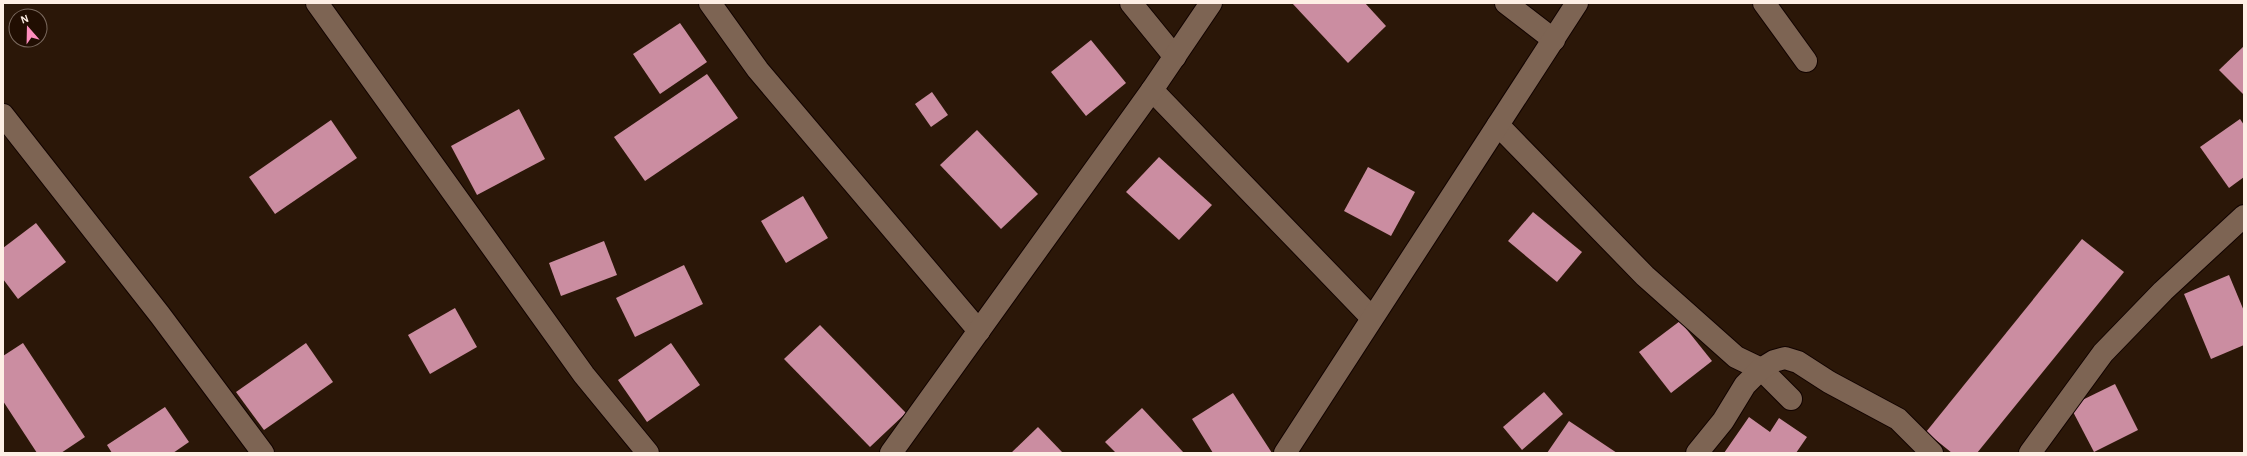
<svg xmlns="http://www.w3.org/2000/svg" width="2247" height="456" viewBox="0 0 2247 456" font-family="'Alegreya Sans',sans-serif">
  <style>
    .building { fill: #cb8da1 }
    .lines { fill: none; stroke-linecap: round; stroke-linejoin: round }
    .minor-casing { stroke: #120300; stroke-width: 24 }
    .minor { stroke: #7d6453; stroke-width: 22 }
  </style>
  <rect width="100%" height="100%" fill="#2b1708"/>
  <g class="building">
    <path d="M1292 3H1365L1386 26 1348 63Z"/>
    <path d="M680 23 707 62 660 94 633 54Z"/>
    <path d="M1091 40 1126 83 1086 116 1051 72Z"/>
    <path d="M2244 46V95L2219 70Z"/>
    <path d="M707 74 738 118 645 181 614 137Z"/>
    <path d="M932 92 948 115 931 127 915 104Z"/>
    <path d="M519 109 545 159 477 195 451 146Z"/>
    <path d="M2240 119 2244 125V177L2229 188 2200 147Z"/>
    <path d="M331 120 357 158 275 214 249 177Z"/>
    <path d="M977 130 1038 194 1001 229 940 165Z"/>
    <path d="M1159 157 1212 205 1179 240 1126 192Z"/>
    <path d="M1368 167 1415 192 1391 236 1344 211Z"/>
    <path d="M803 196 828 238 786 263 761 221Z"/>
    <path d="M1533 212 1582 252 1557 282 1508 241Z"/>
    <path d="M36 223 66 262 18 299 3 279V248Z"/>
    <path d="M2082 239 2124 272 1977 453H1952L1926 432Z"/>
    <path d="M604 241 617 275 561 296 549 263Z"/>
    <path d="M684 265 703 304 635 337 616 298Z"/>
    <path d="M2229 275 2244 311V345L2211 359 2184 294Z"/>
    <path d="M455 308 477 347 430 374 408 335Z"/>
    <path d="M1680 321 1712 361 1671 393 1639 352Z"/>
    <path d="M820 325 906 413 870 447 784 359Z"/>
    <path d="M23 343 85 437 61 453H37L3 401V356Z"/>
    <path d="M306 343 333 382 264 430 236 392Z"/>
    <path d="M671 343 700 385 647 422 618 380Z"/>
    <path d="M2115 384 2138 430 2094 452 2070 406Z"/>
    <path d="M1544 392 1563 414 1522 450 1503 427Z"/>
    <path d="M1233 393 1272 453H1213L1192 419Z"/>
    <path d="M165 407 189 442 173 453H112L107 445Z"/>
    <path d="M1142 408 1184 453H1116L1105 442Z"/>
    <path d="M1749 417 1770 432 1779 418 1807 437 1796 453H1724Z"/>
    <path d="M1569 421 1617 453H1547Z"/>
    <path d="M1038 427 1063 453H1011Z"/>
  </g>
  <g class="lines">
    <defs>
      <g id="minor">
        <path d="M317 3 584 375 648 453"/>
        <path d="M710 3 758 70 979 331"/>
        <path d="M1131 3 1175 57"/>
        <path d="M1506 3 1554 40"/>
        <path d="M1764 3 1806 61"/>
        <path d="M1152 90 1372 318"/>
        <path d="M3 115 160 315 263 453"/>
        <path d="M1498 125 1645 276 1736 357 1761 369 1791 399"/>
        <path d="M891 453 1152 90 1211 3"/>
        <path d="M1285 453 1577 3"/>
        <path d="M1697 453 1723 421 1745 385 1761 369 1774 361 1785 358 1798 362 1829 382 1898 419 1932 453"/>
        <path d="M2030 453 2103 353 2163 291 2244 216"/>
      </g>
    </defs>
    <use href="#minor" class="minor-casing"/>
    <use href="#minor" class="minor"/>
  </g>
  <rect width="2247" height="456" fill="none" stroke="#feefe5" stroke-width="8"/>
  <g transform="translate(28 28) rotate(340)"><circle r="19" fill="#210e02" stroke="#79685d"/>
  <path d="M0-3L7 15L0 10L-7 15Z" fill="#fe8ebe"/>
  <text y="-6" font-size="11" font-weight="bold" text-anchor="middle" fill="#feefe5">N</text>
  </g>
</svg>
